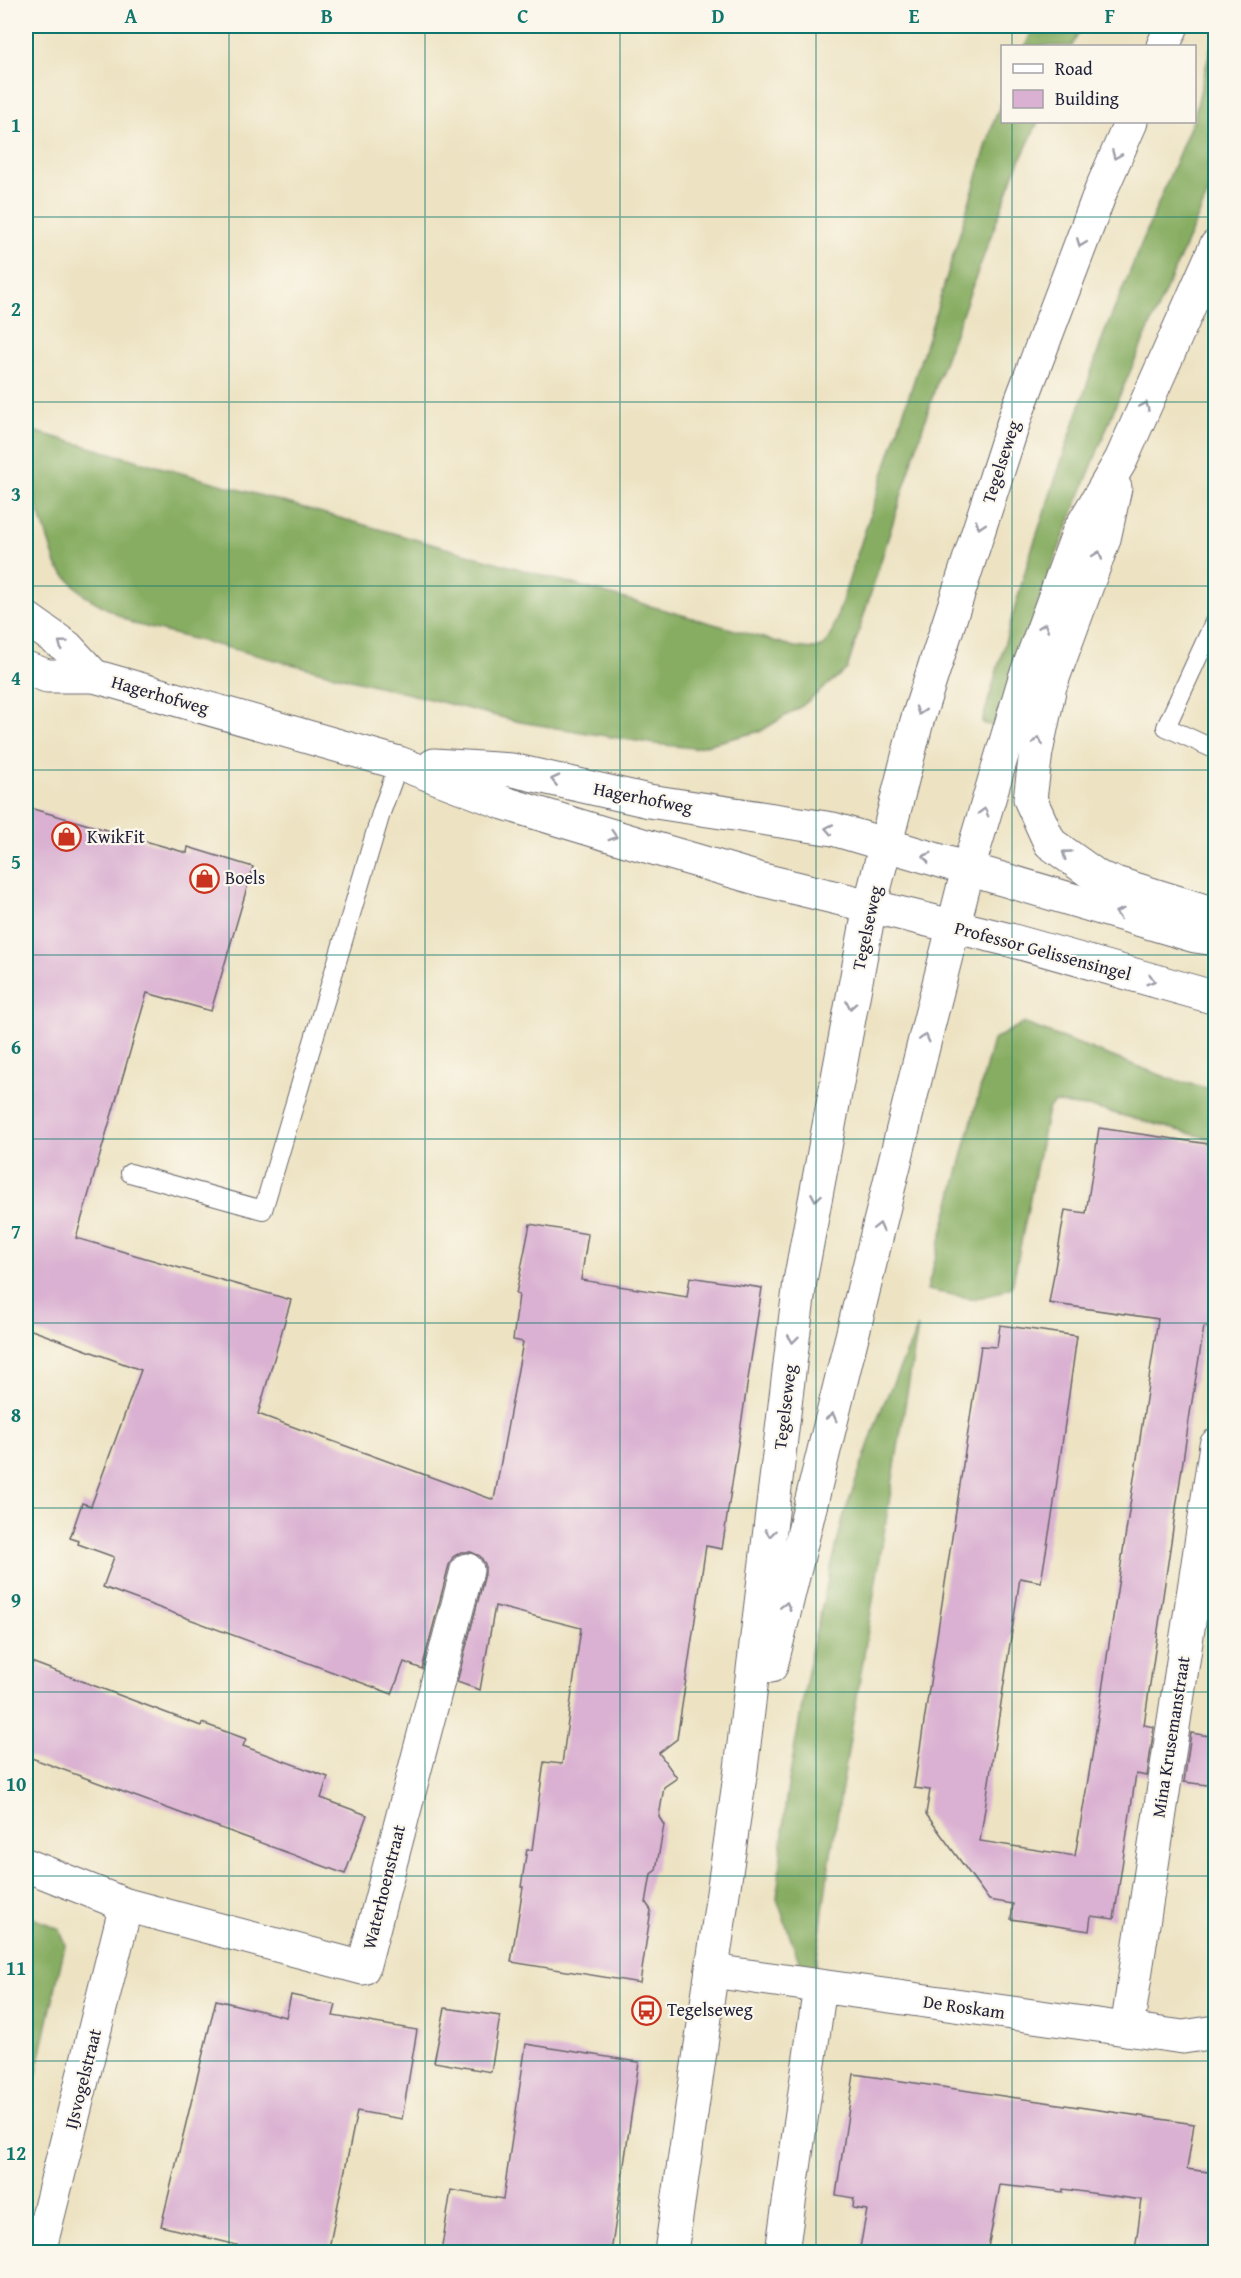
<svg xmlns="http://www.w3.org/2000/svg" width="1241" height="2278" viewBox="0 0 1241 2278" font-family="'Gentium Book Plus',serif">
  <style>
    .forest { fill: #87ad62; stroke: #54684e; stroke-width: 1.5 }
    .building { fill: #dab1d2 }
    .lines { fill: none; stroke-linecap: round; stroke-linejoin: round }
    .service-casing { stroke: #69666b; stroke-width: 20 }
    .minor-casing { stroke: #69666b; stroke-width: 35 }
    .tertiary-casing { stroke: #69666b; stroke-width: 35 }
    .secondary-casing { stroke: #69666b; stroke-width: 35 }
    .service { stroke: #fff; stroke-width: 18 }
    .minor { stroke: #fff; stroke-width: 33 }
    .tertiary { stroke: #fff; stroke-width: 33 }
    .secondary { stroke: #fff; stroke-width: 33 }
    .oneway { stroke: #9c9ca7 }
    .grid { fill: none; stroke: #0f766e; stroke-width: 1.5; stroke-opacity: 0.55 }
    .labels { text-anchor: middle; stroke-width: 4.5; stroke-linejoin: round; paint-order: stroke }
    .street-label { font-size: 18px; fill: #22223b; stroke: #fbf7ec }
    .poi-label { font-size: 18px; fill: #22223b; stroke: #fbf7ec; text-anchor: start }
    .neatline { fill: none; stroke: #0f766e; stroke-width: 2 }
    .grid-label { font-size: 20px; text-anchor: middle; font-weight: bold; fill: #0f766e }
  </style>
  <rect width="100%" height="100%" fill="#fbf7ec"/>
  <filter id="ink" filterUnits="userSpaceOnUse"><feTurbulence type="fractalNoise" baseFrequency=".0167" numOctaves="2"/><feDisplacementMap in="SourceGraphic" scale="12" xChannelSelector="R" yChannelSelector="G"/><feConvolveMatrix kernelMatrix="1 2 1 2 8 2 1 2 1" color-interpolation-filters="sRGB"/></filter>
  <filter id="wash" filterUnits="userSpaceOnUse"><feTurbulence type="fractalNoise" baseFrequency=".008" numOctaves="4" result="noise"/><feDisplacementMap in="SourceGraphic" scale="24" xChannelSelector="R" yChannelSelector="G"/><feGaussianBlur stdDeviation="1.35" result="paint"/><feColorMatrix in="noise" values="0 0 0 0 0 0 0 0 0 0 0 0 0 0 0 0 0 1.4 0 .05"/><feComposite in="paint" operator="in"/></filter>
  <g filter="url(#wash)">
    <rect width="100%" height="100%" fill="#ede3c3"/>
    <g class="forest">
      <path d="M1034 26H1082L1072 46H1025Z"/>
      <path d="M1215 30V178L1119 397 1052 566 994 726 982 723 1029 558 1104 334 1192 122H1194L1195 113Z"/>
      <path d="M1002 101V122H1038L1014 174 938 379 847 669 802 706 761 731 694 748 655 744 520 722 134 624 85 596 57 567 32 490 26 482V429L795 647 814 649 824 646 832 632 931 328 994 121Z"/>
      <path d="M1023 1023 1171 1079 1215 1090V1140L1094 1108 1054 1103 1048 1109 1012 1287 997 1293 974 1299 927 1290 993 1040Z"/>
      <path d="M918 1327 829 1866 815 1971 800 1964 777 1899 786 1798 812 1648 843 1518 880 1412Z"/>
      <path d="M26 1915 60 1929 65 1945 26 2120Z"/>
    </g>
    <g id="blocks">
      <g class="building">
        <path d="M26 807 187 853 188 847 253 867 211 1011 147 993 76 1238 291 1300 258 1414 494 1500 523 1342 513 1340 519 1295 516 1294 530 1224 588 1234 581 1280 687 1297 690 1277 762 1288 722 1549 706 1546 677 1739 659 1753 677 1778 664 1787 659 1817 664 1825 656 1870 651 1874 646 1903 651 1910 640 1983 511 1962 523 1887H521L527 1849 532 1850 544 1762 562 1764 581 1628 495 1606 480 1690 457 1682 485 1574V1564L480 1556 471 1552H461L453 1557 449 1565 422 1669 404 1662 392 1694 103 1587 114 1557 78 1544 79 1541 70 1538 82 1503 91 1506 141 1370 26 1328Z"/>
        <path d="M1099 1128 1215 1145V1328L1204 1327 1189 1420 1144 1725 1154 1727 1147 1776 1136 1774 1114 1919 1091 1916 1089 1931 1011 1919 1013 1904 989 1900 926 1814 930 1790 914 1788 981 1346 997 1347 1000 1325 1077 1336 1053 1510 1041 1582 1020 1578 980 1841 1075 1856 1093 1750 1158 1319 1049 1303 1065 1210 1086 1213Z"/>
        <path d="M26 1660 201 1726 202 1723 246 1739 243 1746 328 1777 321 1798 367 1815 345 1874 26 1756Z"/>
        <path d="M1191 1733 1215 1737V1786L1184 1782Z"/>
        <path d="M291 1995 336 2005 333 2016 417 2030 402 2119 357 2111 328 2253H236L237 2245 161 2226 216 2000 286 2017Z"/>
        <path d="M445 2008 500 2016 491 2072 434 2062Z"/>
        <path d="M526 2044 639 2062 611 2253H441L451 2190 503 2199Z"/>
        <path d="M854 2074 1194 2124 1187 2169 1215 2173V2253H1160L1135 2250 1142 2200 1063 2189V2192L1000 2185 987 2253H859L867 2210 853 2208 854 2198 836 2195Z"/>
      </g>
    </g>
  </g>
  <g filter="url(#ink)">
    <use href="#blocks" fill-opacity="0" stroke="#69666b" stroke-width="1.5"/>
    <g class="lines">
      <defs>
        <g id="service">
          <path d="M1216 618 1166 727 1216 750"/>
          <path d="M130 1173 263 1210 382 810 399 763"/>
        </g>
        <g id="minor">
          <path d="M26 1865 126 1905 363 1968 467 1570"/>
          <path d="M712 1971 1183 2037 1216 2032"/>
          <path d="M1127 2029 1216 1445"/>
          <path d="M39 2252 126 1905"/>
          <path d="M782 2252 820 1987"/>
        </g>
        <g id="tertiary">
          <path d="M26 618 67 647 94 676"/>
          <path d="M26 668 47 676H94L399 763 504 803 636 843 763 880 870 906 800 1281 741 1769 671 2252"/>
          <path d="M434 765 512 770 649 801 833 829 968 869 928 1027 771 1666"/>
        </g>
        <g id="secondary">
          <path d="M1163 46 1172 26"/>
          <path d="M1131 122 1102 188 1017 412 917 721 870 906 1010 940 1216 998"/>
          <path d="M1216 246 1121 460 1079 531 1025 678 968 869 1195 936 1216 939"/>
          <path d="M1115 488 1104 539 1050 686 1036 752 1030 799 1050 843 1099 878 1202 910 1216 916"/>
        </g>
      </defs>
      <use href="#service" class="service-casing"/>
      <use href="#minor" class="minor-casing"/>
      <use href="#tertiary" class="tertiary-casing"/>
      <use href="#secondary" class="secondary-casing"/>
      <use href="#service" class="service"/>
      <use href="#minor" class="minor"/>
      <use href="#tertiary" class="tertiary"/>
      <use href="#secondary" class="secondary"/>
    </g>
    <defs><path id="oneway-chevron" d="M-2-3.5L2.5 0L-2 3.5" fill="none" stroke-width="1.6" stroke-linecap="round" stroke-linejoin="round" transform="scale(1.5)"/></defs>
    <g class="oneway">
      <use href="#oneway-chevron" transform="translate(1116 155) rotate(113)"/>
      <use href="#oneway-chevron" transform="translate(1081 243) rotate(111)"/>
      <use href="#oneway-chevron" transform="translate(1145 406) rotate(-66)"/>
      <use href="#oneway-chevron" transform="translate(980 525) rotate(108)"/>
      <use href="#oneway-chevron" transform="translate(1098 555) rotate(-70)"/>
      <use href="#oneway-chevron" transform="translate(1044 627) rotate(-70)"/>
      <use href="#oneway-chevron" transform="translate(62 644) rotate(-143)"/>
      <use href="#oneway-chevron" transform="translate(920 711) rotate(108)"/>
      <use href="#oneway-chevron" transform="translate(1038 741) rotate(-78)"/>
      <use href="#oneway-chevron" transform="translate(555 780) rotate(-167)"/>
      <use href="#oneway-chevron" transform="translate(984 812) rotate(-74)"/>
      <use href="#oneway-chevron" transform="translate(829 829) rotate(-169)"/>
      <use href="#oneway-chevron" transform="translate(613 836) rotate(17)"/>
      <use href="#oneway-chevron" transform="translate(1066 854) rotate(-144)"/>
      <use href="#oneway-chevron" transform="translate(927 857) rotate(-164)"/>
      <use href="#oneway-chevron" transform="translate(1119 913) rotate(-163)"/>
      <use href="#oneway-chevron" transform="translate(1151 980) rotate(16)"/>
      <use href="#oneway-chevron" transform="translate(851 1005) rotate(100)"/>
      <use href="#oneway-chevron" transform="translate(925 1038) rotate(-76)"/>
      <use href="#oneway-chevron" transform="translate(816 1197) rotate(100)"/>
      <use href="#oneway-chevron" transform="translate(879 1227) rotate(-76)"/>
      <use href="#oneway-chevron" transform="translate(793 1339) rotate(97)"/>
      <use href="#oneway-chevron" transform="translate(832 1417) rotate(-76)"/>
      <use href="#oneway-chevron" transform="translate(770 1533) rotate(97)"/>
      <use href="#oneway-chevron" transform="translate(786 1606) rotate(-76)"/>
    </g>
  </g>
  <path class="grid" d="M229 26V2252M425 26V2252M620 26V2252M816 26V2252M1012 26V46M1012 122V2252M26 217H1216M26 402H1216M26 586H1216M26 770H1216M26 955H1216M26 1139H1216M26 1323H1216M26 1508H1216M26 1692H1216M26 1876H1216M26 2061H1216"/>
  <defs>
    <symbol id="shop-ring" viewBox="-11 -11 22 22"><circle r="9.5" fill="#fbf7ec" stroke="#c8321e" stroke-width="1.5"/><path d="M-5-2.5h2.3a2.7 3.5 0 0 1 5.4 0H5L5.5 6h-11ZM-1.5-2.5h3a1.5 2.3 0 0 0-3 0Z" fill="#c8321e"/></symbol>
    <symbol id="bus-ring" viewBox="-11 -11 22 22"><circle r="9.5" fill="#fbf7ec" stroke="#c8321e" stroke-width="1.5"/><path d="M-5-6H5V4H4V6H2V4H-2V6H-4V4H-5ZM-3.5-4V0h7V-4ZM-3.5 1.2v1.5H-2V1.2ZM2 1.2v1.5H3.5V1.2Z" fill="#c8321e"/></symbol>
  </defs>
  <g fill-rule="evenodd">
    <use href="#shop-ring" x="50" y="820" width="33" height="33"/>
    <use href="#shop-ring" x="188" y="862" width="33" height="33"/>
    <use href="#bus-ring" x="630" y="1994" width="33" height="33"/>
  </g>
  <g class="labels">
    <g class="street-label">
      <text transform="translate(1001 462) rotate(-72)" y="6">Tegelseweg</text>
      <text transform="translate(160 695) rotate(16)" y="6">Hagerhofweg</text>
      <text transform="translate(643 798) rotate(11)" y="6">Hagerhofweg</text>
      <text transform="translate(867 928) rotate(-78)" y="6">Tegelseweg</text>
      <text transform="translate(1043 951) rotate(15)" y="6">Professor Gelissensingel</text>
      <text transform="translate(785 1407) rotate(-83)" y="6">Tegelseweg</text>
      <text transform="translate(1171 1737) rotate(-81)" y="6">Mina Krusemanstraat</text>
      <text transform="translate(384 1887) rotate(-76)" y="6">Waterhoenstraat</text>
      <text transform="translate(964 2007) rotate(8)" y="6">De Roskam</text>
      <text transform="translate(83 2079) rotate(-76)" y="6">IJsvogelstraat</text>
    </g>
    <g class="poi-label">
      <text x="87" y="843">KwikFit</text>
      <text x="225" y="884">Boels</text>
      <text x="667" y="2016">Tegelseweg</text>
    </g>
  </g>
  <rect width="1241" height="2278" fill="none" stroke="#fbf7ec" stroke-width="66"/>
  <rect x="1001" y="45" width="195" height="78" fill="#fbf7ec" stroke="#a4a2a5" stroke-width="1.5"/>
  <rect x="1013" y="64" width="30" height="9" fill="#ffffff" stroke="#a4a2a5" stroke-width="1.5"/>
  <text x="1055" y="75" font-size="18" fill="#22223b">Road</text>
  <rect x="1013" y="90" width="30" height="18" fill="#dab1d2" stroke="#a4a2a5" stroke-width="1.5"/>
  <text x="1055" y="105" font-size="18" fill="#22223b">Building</text>
  <rect x="33" y="33" width="1175" height="2212" class="neatline"/>
  <g class="grid-label">
    <text x="131" y="23">A</text>
    <text x="327" y="23">B</text>
    <text x="523" y="23">C</text>
    <text x="718" y="23">D</text>
    <text x="914" y="23">E</text>
    <text x="1110" y="23">F</text>
    <text x="16" y="132">1</text>
    <text x="16" y="316">2</text>
    <text x="16" y="501">3</text>
    <text x="16" y="685">4</text>
    <text x="16" y="869">5</text>
    <text x="16" y="1054">6</text>
    <text x="16" y="1238">7</text>
    <text x="16" y="1422">8</text>
    <text x="16" y="1607">9</text>
    <text x="16" y="1791">10</text>
    <text x="16" y="1975">11</text>
    <text x="16" y="2160">12</text>
  </g>
</svg>
